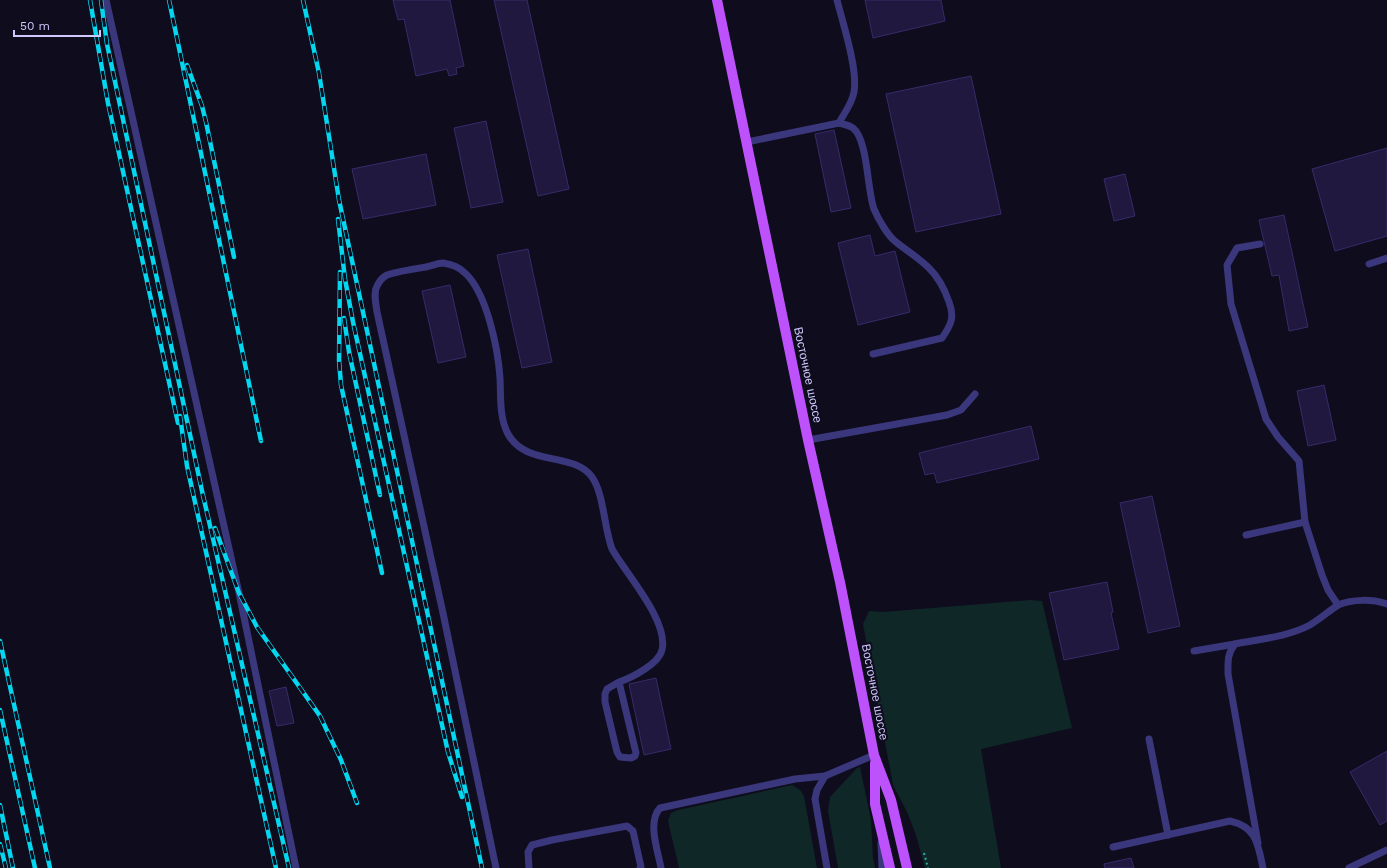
<svg xmlns="http://www.w3.org/2000/svg" width="1387" height="868" viewBox="0 0 1387 868" font-family="'Work Sans',sans-serif">
  <style>
    .green { fill: #0f2727 }
    .building { fill: #20183e; stroke: #372b6a }
    .lines { fill: none; stroke-linecap: round; stroke-linejoin: round }
    .path { stroke: #2eada6; stroke-width: 2; stroke-dasharray: 2 3; stroke-linecap: butt }
    .lane { stroke: #3a377c; stroke-width: 7 }
    .primary { stroke: #bd52fd; stroke-width: 10 }
    .rail-casing { stroke: #03d7f0; stroke-width: 4.5 }
    .rail { stroke: #0f0c1d; stroke-width: 3; stroke-dasharray: 9; stroke-linecap: butt }
    .labels { text-anchor: middle; stroke-width: 4; stroke-linejoin: round; paint-order: stroke }
    .street-label { font-size: 12px; fill: #cfc9fe; stroke: #0f0c1d }
  </style>
  <rect width="100%" height="100%" fill="#0f0c1d"/>
  <g class="green">
    <path d="M1030 600 1042 601 1072 728 981 749 1001 868H925L916 835 907 812 893 785 863 624 869 611 883 612Z"/>
    <path d="M860 767 871 820 873 858 875 868H838L828 811 830 797 857 768Z"/>
    <path d="M792 785 800 790 804 796 817 868H679L668 821 671 813 678 810Z"/>
  </g>
  <g class="building">
    <path d="M393 0H450L464 66 456 68 457 74 449 76 447 69 416 76 404 19 398 20Z"/>
    <path d="M494 0H527L569 189 538 196Z"/>
    <path d="M865 0H941L945 21 873 38Z"/>
    <path d="M971 76 1001 214 916 232 886 94Z"/>
    <path d="M486 121 503 202 471 208 454 128Z"/>
    <path d="M834 130 851 208 831 212 815 134Z"/>
    <path d="M1387 148V236L1335 251 1312 169Z"/>
    <path d="M426 154 436 205 363 219 352 169Z"/>
    <path d="M1125 174 1135 216 1114 221 1104 179Z"/>
    <path d="M1284 215 1308 327 1289 331 1279 275 1272 276 1259 220Z"/>
    <path d="M870 235 875 256 895 251 910 312 858 325 838 243Z"/>
    <path d="M528 249 552 362 522 368 497 255Z"/>
    <path d="M450 285 466 357 438 363 422 291Z"/>
    <path d="M1324 385 1336 440 1308 446 1297 391Z"/>
    <path d="M1031 426 1039 459 937 483 934 473 925 475 919 453Z"/>
    <path d="M1152 496 1180 626 1148 633 1120 503Z"/>
    <path d="M1107 582 1113 612 1111 613 1119 649 1064 660 1049 593Z"/>
    <path d="M656 678 671 749 644 755 629 684Z"/>
    <path d="M286 687 294 723 277 726 269 691Z"/>
    <path d="M1387 751V821L1380 825 1350 772Z"/>
    <path d="M1131 858 1134 868H1105L1104 864Z"/>
  </g>
  <g class="lines">
    <path class="path" d="M924 853 928 868"/>
    <g class="lane">
      <path d="M106 0 239 593 296 868"/>
      <path d="M837 0C843 24 858 69 854 92 852 104 844 113 839 123"/>
      <path d="M747 142 839 123C843 124 849 125 853 128 868 140 867 190 874 209 878 219 888 236 896 242 907 251 919 258 929 268 938 277 945 290 949 302 955 317 951 325 942 338L873 354"/>
      <path d="M1260 244 1237 248 1227 265 1231 304 1266 419 1278 437 1299 461 1305 522 1322 575 1328 590 1338 605C1353 599 1372 599 1387 604"/>
      <path d="M1369 264 1387 258"/>
      <path d="M808 440 947 415 961 410 975 394"/>
      <path d="M1246 535 1305 522"/>
      <path d="M1194 651 1235 644"/>
      <path d="M1149 739 1168 835"/>
      <path d="M825 776 874 755"/>
      <path d="M881 843 882 868"/>
      <path d="M1258 843 1228 674C1228 662 1227 654 1235 644 1260 639 1287 637 1310 625 1320 619 1329 611 1338 605"/>
      <path d="M1113 847 1230 821C1257 827 1258 845 1263 868"/>
      <path d="M496 868 443 613 377 312C376 304 373 293 377 286 379 282 383 277 387 275 399 271 413 269 426 267 431 266 438 263 443 263 451 264 460 268 465 273 487 293 498 349 500 378 501 396 499 417 508 434 526 467 573 451 592 477 604 494 604 528 612 549 626 574 669 621 662 650 659 664 631 678 619 682L636 753 635 756 631 758 620 757 617 752 605 702V694L607 689 619 682"/>
      <path d="M529 868 528 852 532 845 552 840 627 826 633 831 641 867 640 868"/>
      <path d="M661 868C658 851 647 822 660 808L795 779 825 776 817 790 815 799 827 868"/>
      <path d="M1349 868 1387 850"/>
    </g>
    <g class="primary">
      <path d="M717 0 808 440 840 582 874 755 891 800 907 868"/>
      <path d="M875 763V804L890 868"/>
    </g>
    <defs>
      <g id="rail">
        <path d="M90 0 108 103 178 423"/>
        <path d="M101 0 107 44 202 491 289 868"/>
        <path d="M169 0 261 441"/>
        <path d="M303 0 319 73 339 200 482 868"/>
        <path d="M187 65 202 106 206 122 234 257"/>
        <path d="M338 219 345 279 353 322 448 752 462 797"/>
        <path d="M340 272 339 360 341 385 382 573"/>
        <path d="M344 318 349 352 380 495"/>
        <path d="M180 416 187 466 276 868"/>
        <path d="M215 528 239 593 257 627 320 716 341 760 357 803"/>
        <path d="M0 641 50 868"/>
        <path d="M0 710 35 868"/>
        <path d="M0 805 13 868"/>
        <path d="M0 844 6 868"/>
      </g>
    </defs>
    <use href="#rail" class="rail-casing"/>
    <use href="#rail" class="rail"/>
  </g>
  <g class="labels">
    <g class="street-label">
      <text transform="translate(808 375) rotate(78)" y="4">Восточное шоссе</text>
      <text transform="translate(875 692) rotate(79)" y="4">Восточное шоссе</text>
    </g>
  </g>
  <path d="M14 30v6h86v-6" fill="none" stroke="#cfc9fe" stroke-width="2"/>
  <text x="20" y="30" font-size="12" fill="#cfc9fe" stroke="#0f0c1d" stroke-width="3" paint-order="stroke">50 m</text>
</svg>
